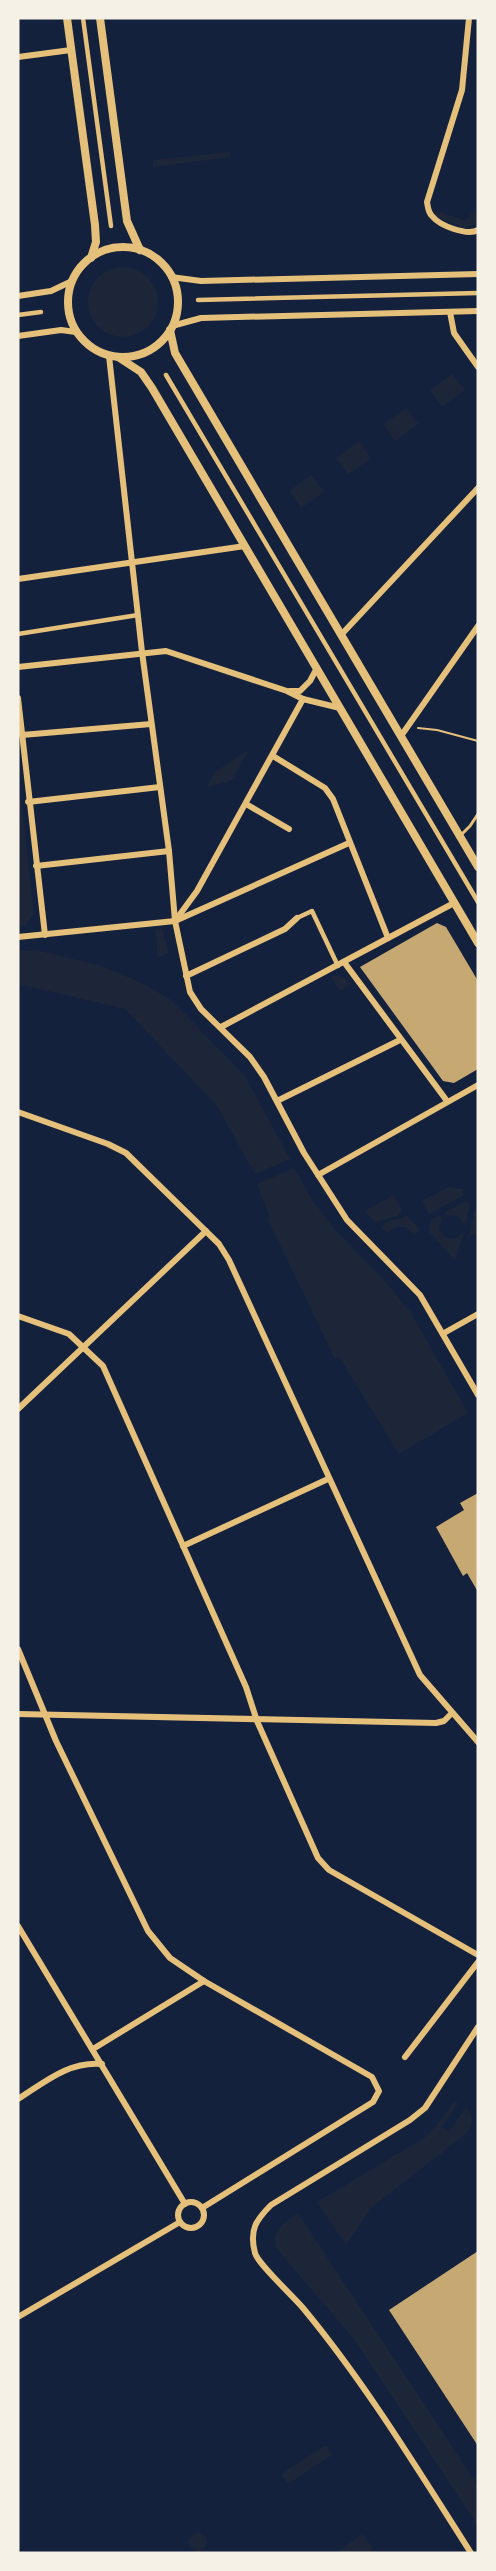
<svg xmlns="http://www.w3.org/2000/svg" width="496" height="2571" viewBox="0 0 496 2571" font-family="'DM Sans',sans-serif">
  <style>
    .green { fill: #1d2539 }
    .building { fill: #c6a872 }
    .lines { fill: none; stroke-linecap: round; stroke-linejoin: round }
    .path { stroke: #e5c07b; stroke-width: 2 }
    .service { stroke: #e5c07b; stroke-width: 3 }
    .pedestrian { stroke: #e5c07b; stroke-width: 4.5 }
    .minor { stroke: #e5c07b; stroke-width: 6 }
    .tertiary { stroke: #e5c07b; stroke-width: 8 }
  </style>
  <rect width="100%" height="100%" fill="#14213d"/>
  <g class="green">
    <path d="M230 152 231 157 153 167V160Z"/>
    <path d="M434 210 463 220 470 217 472 212 477 213 478 223 464 229 436 216Z"/>
    <circle cx="123" cy="302" r="35"/>
    <path d="M452 374 465 390 442 407 430 390Z"/>
    <path d="M406 408 418 424 395 441 383 424Z"/>
    <path d="M359 441 371 458 348 475 336 458Z"/>
    <path d="M311 475 324 492 301 508 289 491Z"/>
    <path d="M246 751 248 752 231 781 207 787 214 773Z"/>
    <path d="M21 798 34 913 26 925H18V799Z"/>
    <path d="M162 928 169 953 158 958 155 929Z"/>
    <path d="M36 950 102 966 146 985 171 1000 245 1076 290 1159 255 1174 217 1106 125 1009 18 984V951Z"/>
    <path d="M334 975 344 977 351 984 339 991 331 976Z"/>
    <path d="M294 1168 313 1201 335 1230 386 1282 411 1313 468 1413 399 1454 339 1357 335 1359 268 1220 270 1217 257 1184Z"/>
    <path d="M449 1187 463 1189V1196L429 1214 422 1201Z"/>
    <path d="M394 1195 402 1210 397 1216 375 1222 364 1211Z"/>
    <path d="M466 1201 470 1204 465 1226 458 1216 447 1215 445 1212Z"/>
    <path d="M475 1210 478 1217V1231L468 1237Z"/>
    <path d="M440 1215 442 1219 439 1230 444 1237 454 1239 464 1232 455 1261 429 1231 431 1219Z"/>
    <path d="M407 1216 420 1229 414 1235 405 1227H396L387 1233 381 1227 387 1222Z"/>
    <path d="M454 2102 458 2103 442 2127 449 2132 466 2107C473 2115 473 2124 467 2133L372 2207 346 2245 317 2202 424 2138 438 2124Z"/>
    <path d="M298 2213 478 2486V2526L354 2339 276 2248C271 2230 284 2222 298 2213Z"/>
    <path d="M326 2445 332 2455 288 2484 281 2474Z"/>
    <circle cx="198" cy="2542" r="9"/>
    <path d="M363 2534 373 2549 368 2553H340L339 2551Z"/>
  </g>
  <g class="building">
    <path d="M437 923 446 927 478 981V1069L454 1083 443 1081 360 967Z"/>
    <path d="M478 1493V1592L467 1573 463 1576 436 1527 464 1510 460 1503Z"/>
    <path d="M478 2251V2446L389 2310Z"/>
  </g>
  <g class="lines">
    <path class="path" d="M418 728 437 730 478 741"/>
    <path class="service" d="M461 835 470 826 478 814"/>
    <g class="pedestrian">
      <path d="M83 18 111 226"/>
      <path d="M198 300 478 293"/>
      <path d="M18 315 41 312"/>
      <path d="M166 375 478 902"/>
      <path d="M18 634 138 615"/>
      <path d="M297 918 312 911 338 966"/>
    </g>
    <g class="minor">
      <path d="M469 18 462 90 427 202C428 207 428 212 432 216 440 226 467 236 478 230"/>
      <path d="M18 57 71 50"/>
      <path d="M171 277 201 281 478 274"/>
      <path d="M18 296 51 291 72 281"/>
      <path d="M450 312 454 333 478 367"/>
      <path d="M172 326 201 318 478 311"/>
      <path d="M18 336 61 330 76 332"/>
      <path d="M109 356 142 652 169 851 175 921 190 992 201 1009 250 1057 264 1077 304 1153 347 1220 420 1295 478 1395"/>
      <path d="M18 579 245 546"/>
      <path d="M341 635 478 488"/>
      <path d="M18 667 166 651 287 691 303 699 340 708"/>
      <path d="M290 691H300L310 681 317 668"/>
      <path d="M18 698 45 935"/>
      <path d="M22 735 151 724"/>
      <path d="M401 736 478 626"/>
      <path d="M273 756 325 788 333 799 388 938"/>
      <path d="M28 802 160 787"/>
      <path d="M246 804 289 829"/>
      <path d="M36 866 169 851"/>
      <path d="M175 921 197 891 303 699"/>
      <path d="M18 937 175 921 349 843"/>
      <path d="M344 962 447 1101"/>
      <path d="M186 976 285 929 297 918"/>
      <path d="M221 1027 454 903"/>
      <path d="M277 1101 400 1040"/>
      <path d="M18 1112 108 1144 126 1153 219 1244 229 1260 420 1675 478 1742"/>
      <path d="M318 1175 478 1085"/>
      <path d="M18 1316 69 1334 103 1366 246 1687 257 1721 318 1858 329 1870 478 1955"/>
      <path d="M444 1333 478 1314"/>
      <path d="M18 1409 206 1231"/>
      <path d="M183 1546 328 1479"/>
      <path d="M18 1649 56 1741 148 1931 170 1958 204 1981 372 2077 379 2091 373 2102 202 2208"/>
      <path d="M18 1714 436 1723 444 1721 452 1713"/>
      <path d="M18 1926 185 2204"/>
      <path d="M93 2049 204 1981"/>
      <path d="M405 2057 478 1962"/>
      <path d="M18 2099C45 2082 69 2061 102 2064"/>
      <circle cx="191" cy="2215" r="13"/>
      <path d="M18 2317 180 2222"/>
      <path d="M471 2553C418 2470 366 2384 303 2308 293 2296 258 2264 255 2253 249 2230 256 2220 271 2205L410 2120 425 2108 478 2027"/>
    </g>
    <g class="tertiary">
      <path d="M67 18 95 225 96 242 91 258"/>
      <path d="M100 18 127 221 140 250"/>
      <circle cx="123" cy="302" r="55"/>
      <path d="M170 330 175 353 478 867"/>
      <path d="M118 357 141 372 152 388 478 943"/>
    </g>
  </g>
  <rect width="496" height="2571" fill="none" stroke="#f6f1e7" stroke-width="39"/>
</svg>
